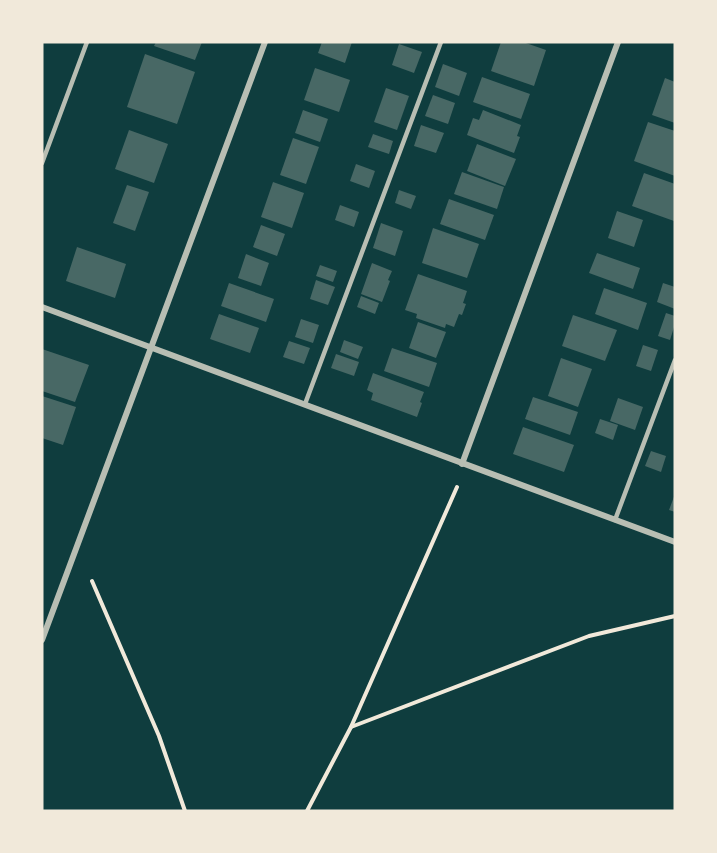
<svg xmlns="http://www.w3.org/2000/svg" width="717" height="853" viewBox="0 0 717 853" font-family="'IBM Plex Sans',sans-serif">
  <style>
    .building { fill: #486865 }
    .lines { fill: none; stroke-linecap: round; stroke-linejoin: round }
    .path { stroke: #f1e9da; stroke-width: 4 }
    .service { stroke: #b8beb3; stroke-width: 4.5 }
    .minor { stroke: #b8beb3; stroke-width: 6 }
  </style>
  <rect width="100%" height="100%" fill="#0f3d3e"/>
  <g class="building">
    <path d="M156 42H202L195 60 154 46Z"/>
    <path d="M322 42H352L345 63 318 53Z"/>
    <path d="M501 42H523L546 50 534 86 491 71Z"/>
    <path d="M399 44 422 52 414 73 392 65Z"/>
    <path d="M145 54 195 72 177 124 127 107Z"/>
    <path d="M443 64 467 73 459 96 435 87Z"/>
    <path d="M315 68 350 80 339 112 304 100Z"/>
    <path d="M482 77 530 94 521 119 473 102Z"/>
    <path d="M665 78 675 82V123L652 115Z"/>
    <path d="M386 88 409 96 397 130 374 122Z"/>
    <path d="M433 95 455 103 448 124 425 116Z"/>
    <path d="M303 110 328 119 320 142 295 133Z"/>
    <path d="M483 110 521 125 517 136 520 137 514 153 467 135 473 118 479 120Z"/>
    <path d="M648 122 675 131V176L634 161Z"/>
    <path d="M421 125 444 133 436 153 414 146Z"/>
    <path d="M129 130 168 144 154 183 115 169Z"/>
    <path d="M373 134 393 141 389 154 368 147Z"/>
    <path d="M293 138 319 147 306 184 280 175Z"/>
    <path d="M477 144 516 159 505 186 467 171Z"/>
    <path d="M356 164 375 171 369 188 350 181Z"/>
    <path d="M462 172 504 187 497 209 454 194Z"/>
    <path d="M644 173 675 184 674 221 632 206Z"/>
    <path d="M273 182 304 193 292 228 261 217Z"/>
    <path d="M127 185 149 192 135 231 113 223Z"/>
    <path d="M399 190 416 196 411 209 395 203Z"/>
    <path d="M449 199 494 215 485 240 440 224Z"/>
    <path d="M340 205 359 212 354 227 335 220Z"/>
    <path d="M617 211 643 220 634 247 608 238Z"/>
    <path d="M381 223 403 231 395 256 373 248Z"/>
    <path d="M261 225 285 234 277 256 253 247Z"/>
    <path d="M433 228 479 244 467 278 422 263Z"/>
    <path d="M77 247 126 264 115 298 66 281Z"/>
    <path d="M597 253 640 268 633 289 589 273Z"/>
    <path d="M246 254 269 263 261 286 238 278Z"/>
    <path d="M372 263 392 271 388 280 390 281 382 302 361 294Z"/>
    <path d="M320 265 337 271 333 282 316 276Z"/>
    <path d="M418 274 467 291 463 303 466 304 462 315 459 314 454 327 446 324 445 328 416 318 417 314 405 310Z"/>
    <path d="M316 280 335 287 328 305 310 299Z"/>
    <path d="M229 283 274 299 266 322 221 306Z"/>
    <path d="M663 283 675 287V309L657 302Z"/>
    <path d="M604 288 647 303 638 330 595 314Z"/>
    <path d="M361 296 379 303 375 314 357 307Z"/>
    <path d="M666 313 675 316V324L670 340 658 336Z"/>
    <path d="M219 314 259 328 250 353 210 339Z"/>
    <path d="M573 315 617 330 605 361 562 346Z"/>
    <path d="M301 319 319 325 313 343 295 337Z"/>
    <path d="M418 322 446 332 436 358 409 348Z"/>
    <path d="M344 340 363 347 358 359 340 352Z"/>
    <path d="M289 341 310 348 304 364 283 357Z"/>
    <path d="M643 345 658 350 651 371 636 366Z"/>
    <path d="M392 348 437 363 429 387 384 371Z"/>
    <path d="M42 349 89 365 75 402 42 391Z"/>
    <path d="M336 354 359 362 354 376 331 368Z"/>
    <path d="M561 358 592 369 578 407 548 396Z"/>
    <path d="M373 373 424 392 420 402 422 403 417 417 371 400 373 393 367 390Z"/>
    <path d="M42 396 76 407 63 445 42 438Z"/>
    <path d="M533 397 578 412 570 435 525 419Z"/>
    <path d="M618 398 643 407 635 430 610 421Z"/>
    <path d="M600 419 618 425 613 440 595 433Z"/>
    <path d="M523 427 574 445 564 472 513 454Z"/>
    <path d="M651 451 666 456 661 472 645 466Z"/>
    <path d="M675 494V512L669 510Z"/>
  </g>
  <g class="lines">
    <g class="path">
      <path d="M92 581 159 736 185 811"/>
      <path d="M351 727 589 636 675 616"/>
      <path d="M307 811 351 727 457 487"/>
    </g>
    <g class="service">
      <path d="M42 163 87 42"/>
      <path d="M305 404 441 42"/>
      <path d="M615 520 675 360"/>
    </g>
    <g class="minor">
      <path d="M42 307 675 542"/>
      <path d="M462 464 618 42"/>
      <path d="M42 640 265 42"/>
    </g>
  </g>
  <rect width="717" height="853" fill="none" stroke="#f1e9da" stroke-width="87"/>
</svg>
